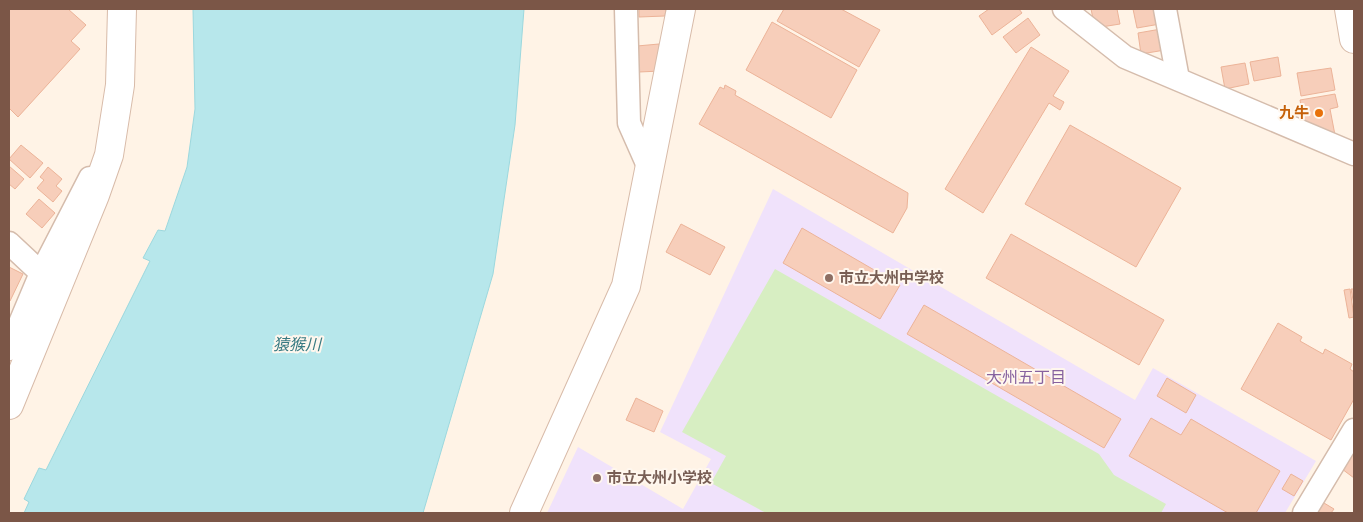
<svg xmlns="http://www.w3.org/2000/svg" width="1363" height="522" viewBox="0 0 1363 522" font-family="'DejaVu Sans','Noto Sans JP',sans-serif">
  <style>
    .education { fill: #f0e2fb }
    .green { fill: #d7eec2 }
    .water { fill: #b7e7eb; stroke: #9cd8de }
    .building { fill: #f7ceba; stroke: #ecb398 }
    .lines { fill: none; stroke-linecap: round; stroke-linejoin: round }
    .street-casing { stroke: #d5bcac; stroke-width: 25 }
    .secondary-casing { stroke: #d8bba9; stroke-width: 30 }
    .street { stroke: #fff; stroke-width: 22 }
    .secondary { stroke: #fff; stroke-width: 28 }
    .food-dot { fill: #e8710a; stroke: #fff7ee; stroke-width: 2 }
    .education-dot { fill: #8d6e63; stroke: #fff7ee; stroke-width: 2 }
    .labels { text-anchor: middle; stroke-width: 4; stroke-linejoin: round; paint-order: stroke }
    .food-label { font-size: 15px; font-weight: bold; fill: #c56008; stroke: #fff7ee; text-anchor: end }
    .education-label { font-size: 15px; font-weight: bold; fill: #785e54; stroke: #fff7ee; text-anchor: start }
    .water-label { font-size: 16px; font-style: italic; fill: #387a82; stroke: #fff7ee }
    .neighbourhood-label { font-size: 16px; fill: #87629f; stroke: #fff7ee }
  </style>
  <rect width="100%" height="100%" fill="#fff3e6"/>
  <path class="education" d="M773 189 1135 400 1153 368 1316 461 1285 513H547L578 447 683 509 711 459 660 432Z"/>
  <path class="green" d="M775 269 1099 454 1114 475 1166 504 1161 513H766L711 483 726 456 682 432Z"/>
  <path class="water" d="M193 9H524L515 125 493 274 423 513H24L29 502 24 499 39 468 46 470 150 261 143 258 158 230 165 231 187 167 195 109Z"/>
  <g class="building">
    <path d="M9 9H68L86 25 71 41 80 49 18 117 9 108Z"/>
    <path d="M639 9H666L665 16 639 17Z"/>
    <path d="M784 9H841L880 30 859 67 777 21Z"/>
    <path d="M989 9H1019L1022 13 992 35 979 16Z"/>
    <path d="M1091 9H1117L1120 24 1095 28Z"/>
    <path d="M1133 9H1157L1160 24 1137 28Z"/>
    <path d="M1028 18 1040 35 1016 53 1003 37Z"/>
    <path d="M772 22 857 70 831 118 746 70Z"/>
    <path d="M1161 29 1165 50 1141 54 1138 33Z"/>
    <path d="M659 44 661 71 639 72 637 46Z"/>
    <path d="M1031 47 1069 71 1053 96 1064 102 1060 110 1049 103 983 213 945 189Z"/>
    <path d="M1278 57 1281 76 1254 81 1250 62Z"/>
    <path d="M1245 63 1249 84 1225 89 1221 67Z"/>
    <path d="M1331 68 1335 90 1301 96 1297 73Z"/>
    <path d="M725 85 736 91 735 95 908 193 907 208 893 233 699 124 720 87 724 89Z"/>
    <path d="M1335 94 1338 107 1330 109 1335 135 1304 123 1300 100Z"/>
    <path d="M1070 125 1181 188 1136 267 1025 204Z"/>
    <path d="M21 145 43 163 30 178 9 159Z"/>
    <path d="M9 166 24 179 15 189 9 184Z"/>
    <path d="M48 167 62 179 56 186 62 191 53 202 37 188 44 180 40 177Z"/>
    <path d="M39 199 55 213 42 228 26 214Z"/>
    <path d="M681 224 725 247 710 275 666 252Z"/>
    <path d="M802 228 900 285 880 319 783 263Z"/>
    <path d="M1011 234 1164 320 1139 365 986 278Z"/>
    <path d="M9 267 23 274 10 301H9Z"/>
    <path d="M1350 289 1354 317 1349 318 1344 290Z"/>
    <path d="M1351 289H1354V305Z"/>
    <path d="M924 305 1121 419 1104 448 907 334Z"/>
    <path d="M1278 323 1302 337 1300 341 1323 354 1325 349 1352 364 1350 369 1354 372V399L1331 440 1241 389Z"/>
    <path d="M1167 378 1196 395 1186 413 1157 396Z"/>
    <path d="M636 398 663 411 654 432 626 420Z"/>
    <path d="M1151 418 1181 435 1191 419 1280 471 1256 513H1228L1129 456Z"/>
    <path d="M1354 449V478L1342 469Z"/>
    <path d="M1291 474 1303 481 1294 496 1282 489Z"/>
    <path d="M1319 500 1334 509 1331 513H1312Z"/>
  </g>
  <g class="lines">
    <defs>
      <g id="street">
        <path d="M626 9 629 123 649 168"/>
        <path d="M1064 9 1125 57 1354 154"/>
        <path d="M1165 9 1178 79"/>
        <path d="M9 243 41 273"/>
        <path d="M9 349 41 273 90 178"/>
        <path d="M1304 513 1354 430"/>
      </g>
      <g id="secondary">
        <path d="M1349 9 1354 39"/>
        <path d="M9 405 95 195 109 155 120 85 122 9"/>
        <path d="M524 513 626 286 681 9"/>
      </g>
    </defs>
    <use href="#street" class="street-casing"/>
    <use href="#secondary" class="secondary-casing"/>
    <use href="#street" class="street"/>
    <use href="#secondary" class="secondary"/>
  </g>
  <circle class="food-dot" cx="1319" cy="113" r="5"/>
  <g class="education-dot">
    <circle cx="829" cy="278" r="5"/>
    <circle cx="597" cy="478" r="5"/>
  </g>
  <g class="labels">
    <g class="food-label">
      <text x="1309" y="118">九牛</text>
    </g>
    <g class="education-label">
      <text x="839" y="283">市立大州中学校</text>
      <text x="607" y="483">市立大州小学校</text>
    </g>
    <g class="water-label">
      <text x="297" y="350">猿猴川</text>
    </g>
    <g class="neighbourhood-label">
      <text x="1026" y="383">大州五丁目</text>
    </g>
  </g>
  <rect width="1363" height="522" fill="none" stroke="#7b5647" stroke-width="20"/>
</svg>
